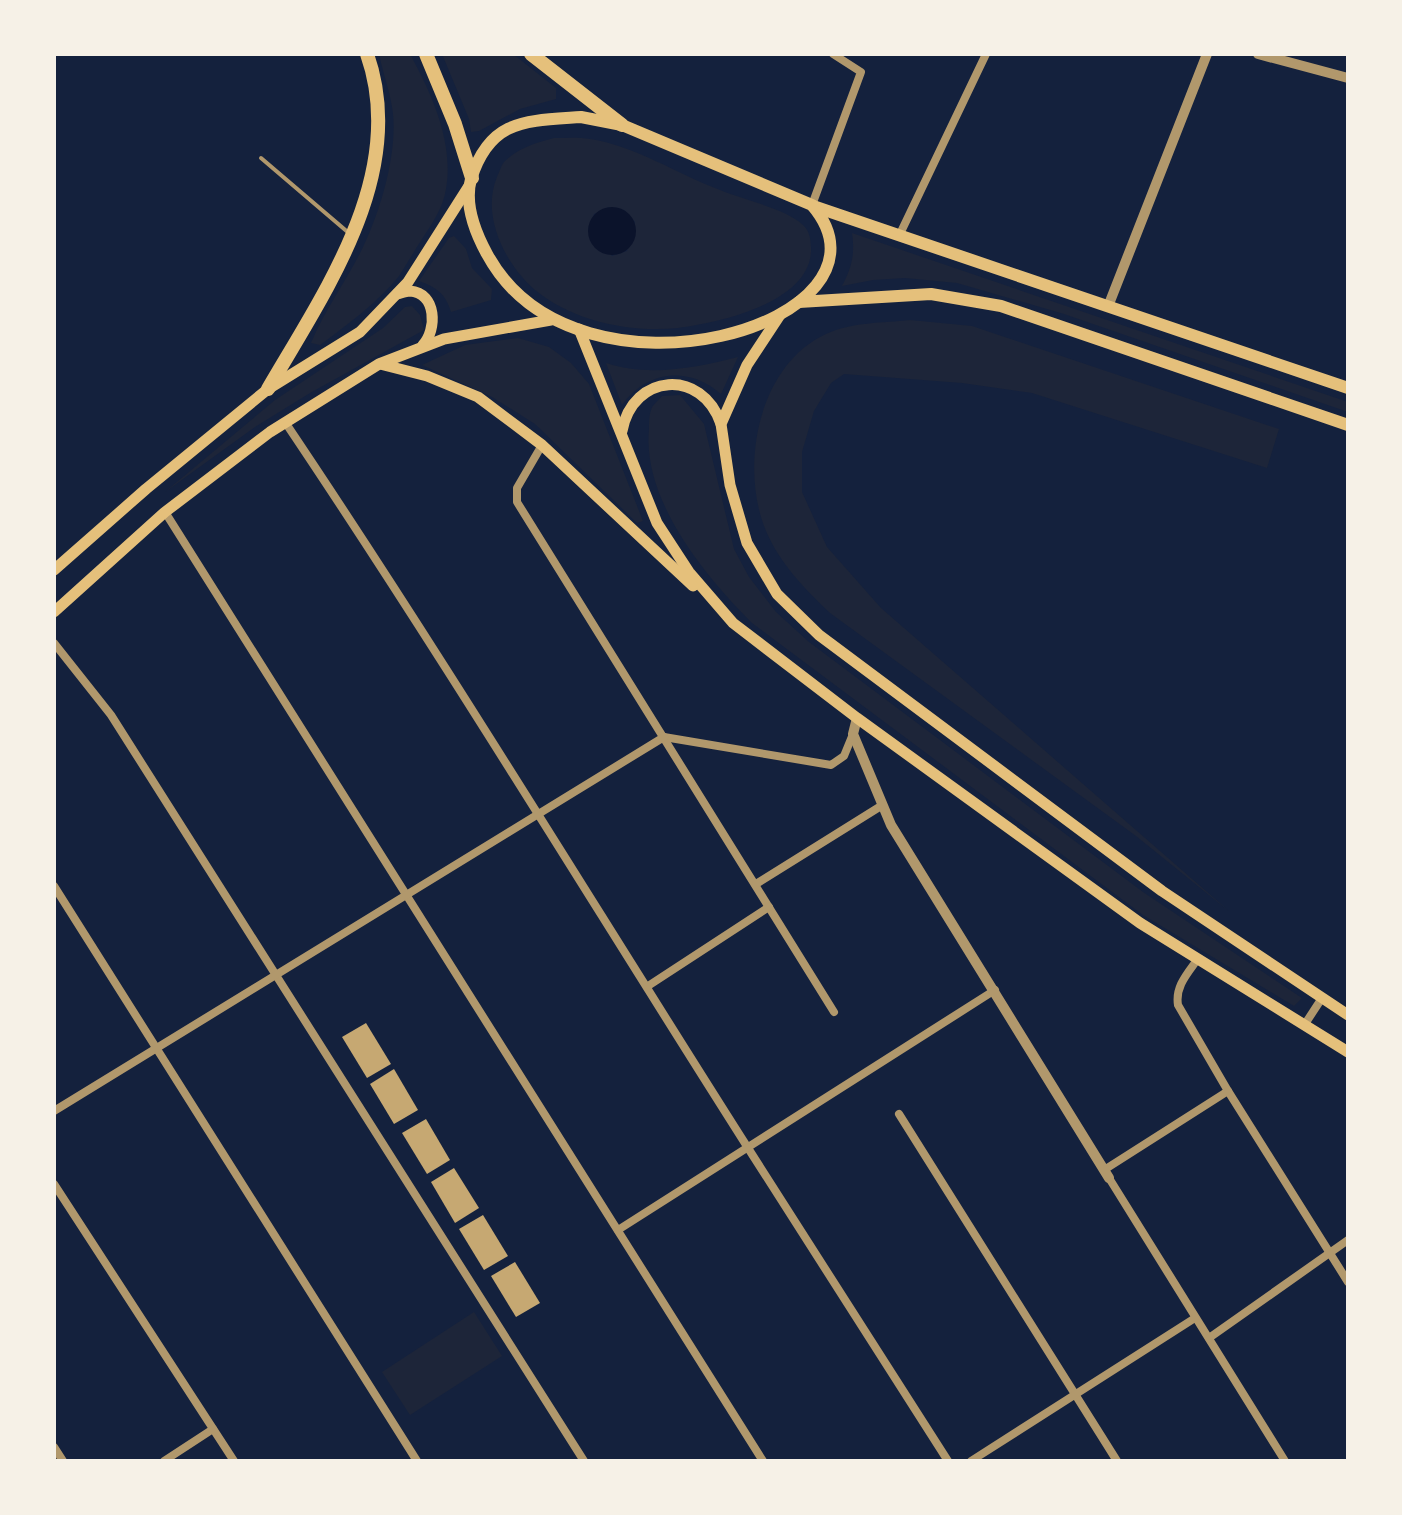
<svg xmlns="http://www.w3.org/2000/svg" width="1402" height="1515" viewBox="0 0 1402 1515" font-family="Inter,sans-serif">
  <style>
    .green { fill: #1d2539; fill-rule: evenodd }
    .water { fill: #0b132b }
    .building { fill: #c6a872 }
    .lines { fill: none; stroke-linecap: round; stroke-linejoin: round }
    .service { stroke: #b1986c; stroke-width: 4 }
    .minor { stroke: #b1986c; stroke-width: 8 }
    .tertiary { stroke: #b1986c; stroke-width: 10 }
    .secondary { stroke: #e5c07b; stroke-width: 11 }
    .primary { stroke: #e5c07b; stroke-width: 12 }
    .trunk { stroke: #e5c07b; stroke-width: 14 }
  </style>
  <rect width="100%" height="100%" fill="#14213d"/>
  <g class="green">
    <path d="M379 54H410C432 94 454 143 446 189 443 208 432 224 422 239 414 251 407 264 399 276 377 303 347 325 320 345L311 343C325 309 348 279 364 245 381 209 397 154 393 114 391 94 383 74 379 54Z"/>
    <path d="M442 54H513L556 88V99L520 109 479 131 471 132 469 119Z"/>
    <path d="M554 138C566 138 579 137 590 139 636 146 677 174 720 190 741 199 787 209 803 225 810 232 810 237 811 247 814 302 719 323 678 328 629 333 573 321 535 290 504 263 481 215 497 177 500 171 501 165 505 161 520 147 536 143 554 138ZM609 207 624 210 635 222 627 251 612 256 588 229 594 214Z"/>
    <path d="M852 233 1348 402V412L1064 314 957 283 905 278 873 280 842 286C852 267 855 254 852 233Z"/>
    <path d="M454 236 466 249 472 268 492 289 491 300 451 312C446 294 436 287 419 281L449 238Z"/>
    <path d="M412 306 420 315 424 330 310 393 255 427 165 492 275 400 383 328 405 307Z"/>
    <path d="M910 320 972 326 1279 429 1267 468 1032 393 962 383 844 374 831 383 814 411 802 452V492L827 547 881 608 1230 912 1136 836 830 613C805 589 780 564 766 531 739 467 758 365 826 334 852 322 883 323 910 320Z"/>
    <path d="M518 338 549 347 571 363 589 384 643 521 637 523 535 424 492 397 422 365 465 345Z"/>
    <path d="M738 357 721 394C689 366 647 370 622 405L606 363C648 377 696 368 738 357Z"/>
    <path d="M680 395 704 424 734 549 749 577 776 612 809 642 1143 892 1302 998 1294 1006 1143 915 752 623C705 576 642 500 649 429 649 424 649 415 651 410 652 405 659 400 662 396Z"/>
    <path d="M474 1312 502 1356 410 1415 382 1372Z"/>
  </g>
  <circle class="water" cx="612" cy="231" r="24"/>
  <g class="building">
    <path d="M366 1023 391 1064 367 1078 342 1037Z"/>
    <path d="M394 1069 418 1110 394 1124 370 1084Z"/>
    <path d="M426 1119 450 1160 427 1174 402 1133Z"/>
    <path d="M454 1168 479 1208 455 1223 431 1182Z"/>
    <path d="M483 1215 508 1256 484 1270 459 1229Z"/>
    <path d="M515 1262 540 1303 516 1317 491 1276Z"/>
  </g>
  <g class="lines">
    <path class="service" d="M261 158 350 234"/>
    <g class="minor">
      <path d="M812 205 861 72 833 54"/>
      <path d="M899 236 986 54"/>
      <path d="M285 422C445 660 594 906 748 1148 814 1253 881 1357 948 1461"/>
      <path d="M542 445 517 488V502L834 1012"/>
      <path d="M165 512 763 1461"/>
      <path d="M54 643 111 715 584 1461"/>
      <path d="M664 737 831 765 844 756 853 734"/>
      <path d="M756 884 881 806"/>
      <path d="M54 886 417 1461"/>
      <path d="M1197 960C1187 974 1175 987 1178 1005L1228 1091 1348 1282"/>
      <path d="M648 986 769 907"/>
      <path d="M1305 1024 1322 998"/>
      <path d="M54 1111 664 737"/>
      <path d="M899 1114 1117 1461"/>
      <path d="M1104 1170 1228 1091"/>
      <path d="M1109 1178 1285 1461"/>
      <path d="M54 1184 234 1461"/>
      <path d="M618 1230 995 990"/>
      <path d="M1209 1338 1348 1240"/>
      <path d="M54 1447 63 1461"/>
      <path d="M164 1461 213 1429"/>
      <path d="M971 1461 1195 1318"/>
    </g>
    <g class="tertiary">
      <path d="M1258 54 1348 78"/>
      <path d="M1109 304 1207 54"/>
      <path d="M857 718 853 734 891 825 1109 1178"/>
    </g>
    <g class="secondary">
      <path d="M397 294C401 293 406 291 410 291 437 293 437 330 423 345"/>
      <path d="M780 315 747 365 721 424 730 485 747 543 777 594 819 635 1162 891 1348 1015"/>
      <path d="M579 329 657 523 689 572 733 623 857 718 1140 923 1348 1052"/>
      <path d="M380 364 427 376 478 397 542 445 693 586"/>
      <path d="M622 431C633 373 702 368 721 424"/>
      <path d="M54 570 146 489 268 389 360 332 408 282 469 186"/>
      <path d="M54 612 165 512 270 432 379 364 444 339 551 320"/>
    </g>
    <g class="primary">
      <path d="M581 117 622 125 812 205C912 322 577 421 487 254 475 232 464 204 471 179 490 119 525 121 581 117Z"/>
      <path d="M813 206 1348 388"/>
      <path d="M799 302 931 294 1001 306 1348 425"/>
    </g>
    <g class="trunk">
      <path d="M426 54 455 124 472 178"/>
      <path d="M531 54 622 125"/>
      <path d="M268 389C325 291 409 173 367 54"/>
    </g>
  </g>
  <rect width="1402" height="1515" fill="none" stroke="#f6f1e7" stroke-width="112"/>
</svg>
